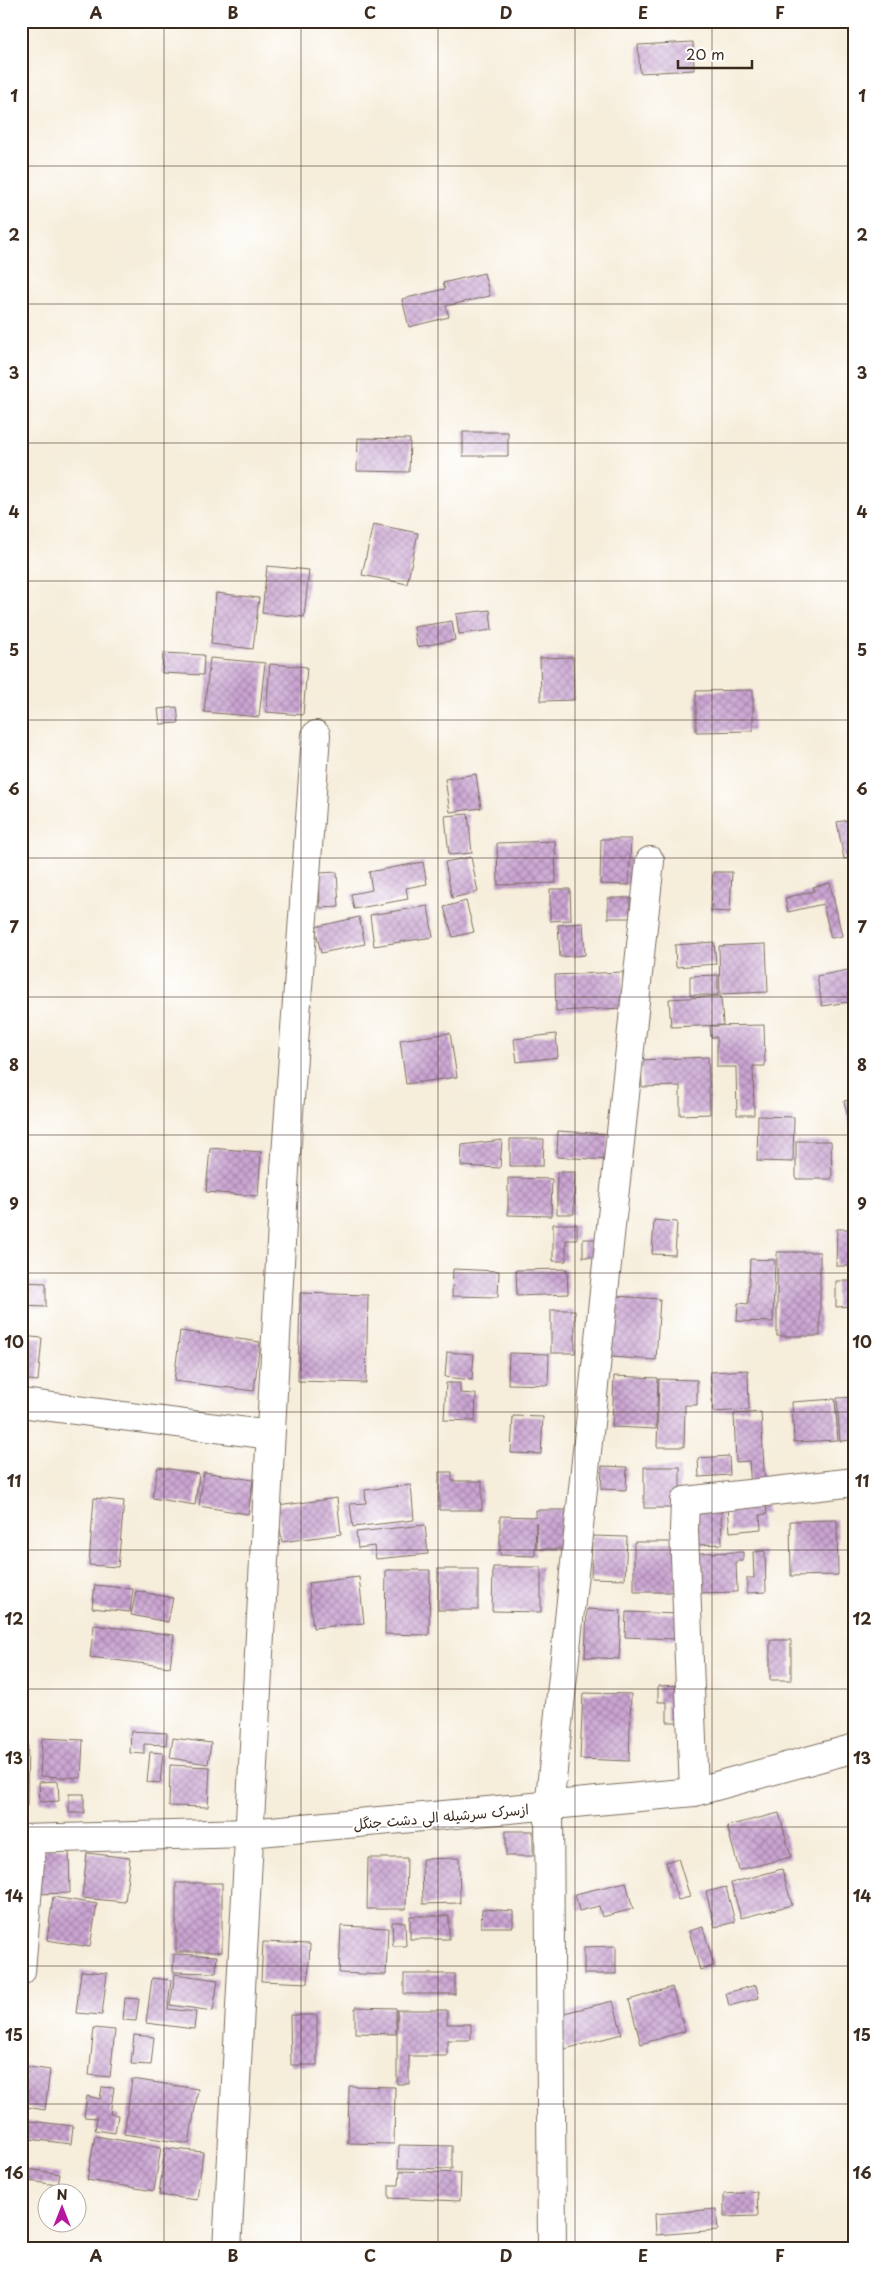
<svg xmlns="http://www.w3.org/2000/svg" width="876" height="2270" viewBox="0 0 876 2270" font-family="'Playpen Sans','Playpen Sans Arabic',sans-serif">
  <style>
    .building { fill: url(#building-cross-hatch) }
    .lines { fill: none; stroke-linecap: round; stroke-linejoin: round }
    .minor-casing { stroke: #7c6e60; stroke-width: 30 }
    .minor { stroke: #fff; stroke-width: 28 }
    .grid { fill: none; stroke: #3b2a1e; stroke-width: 1; stroke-opacity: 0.55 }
    .labels { text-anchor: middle; stroke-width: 4; stroke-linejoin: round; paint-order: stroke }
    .street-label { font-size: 14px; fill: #3b2a1e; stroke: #fff }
    .neatline { fill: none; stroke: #3b2a1e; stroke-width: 2 }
    .grid-label { font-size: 16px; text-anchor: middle; font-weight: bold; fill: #3b2a1e }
  </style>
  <defs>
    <pattern id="building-cross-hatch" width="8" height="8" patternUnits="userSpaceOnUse" patternTransform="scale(1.25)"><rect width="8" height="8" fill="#caa4d2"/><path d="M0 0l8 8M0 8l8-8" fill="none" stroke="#a586aa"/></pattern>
  </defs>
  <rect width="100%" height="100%" fill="#fff"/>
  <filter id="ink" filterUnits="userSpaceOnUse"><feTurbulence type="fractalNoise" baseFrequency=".02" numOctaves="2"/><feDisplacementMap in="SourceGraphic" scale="10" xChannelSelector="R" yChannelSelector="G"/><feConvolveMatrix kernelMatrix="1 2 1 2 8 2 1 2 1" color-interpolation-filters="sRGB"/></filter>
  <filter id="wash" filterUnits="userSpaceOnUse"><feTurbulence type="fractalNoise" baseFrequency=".0096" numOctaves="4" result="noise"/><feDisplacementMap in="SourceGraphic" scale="20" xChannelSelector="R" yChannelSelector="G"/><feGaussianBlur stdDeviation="1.12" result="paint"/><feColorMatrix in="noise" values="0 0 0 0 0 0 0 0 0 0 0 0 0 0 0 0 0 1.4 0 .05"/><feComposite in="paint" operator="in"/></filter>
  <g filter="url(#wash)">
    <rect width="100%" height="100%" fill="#f6edda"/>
    <g id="blocks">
      <g class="building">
        <path d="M693 42 694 70 640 73 638 45Z"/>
        <path d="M484 273 490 296 446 306 449 317 409 327 402 299 445 289 443 283Z"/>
        <rect x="463" y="432" width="45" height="24"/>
        <path d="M358 438 410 439 409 472 357 471Z"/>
        <path d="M373 524 418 533 407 584 362 575Z"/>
        <path d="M267 566 309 570 304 617 262 613Z"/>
        <path d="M216 593 259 598 253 649 211 644Z"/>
        <path d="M490 610 492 630 459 634 456 614Z"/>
        <path d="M452 621 455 640 417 647 414 627Z"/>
        <path d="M163 653 204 655 203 675 162 673Z"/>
        <path d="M573 657 574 700 541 701 540 658Z"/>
        <path d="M210 658 265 663 259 717 204 712Z"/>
        <path d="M270 664 307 667 303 715 266 712Z"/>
        <path d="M753 690V731L696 732V691Z"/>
        <path d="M177 707 179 723 160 724 158 709Z"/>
        <path d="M476 774 481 808 450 812 445 779Z"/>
        <path d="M468 814 472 853 449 855 445 816Z"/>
        <path d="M855 819V857L844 859 837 822Z"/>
        <path d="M601 839H631L629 885 600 884Z"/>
        <path d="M555 841 556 883 498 885 497 843Z"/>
        <path d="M471 857 478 892 452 898 445 862Z"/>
        <path d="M423 862 427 884 406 888 408 899 354 909 351 894 372 890 369 872Z"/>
        <path d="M337 872 339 907 320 908 319 873Z"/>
        <path d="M713 872H732L730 912 711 911Z"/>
        <path d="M830 883 842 936 831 938 823 904 788 912 785 898 814 891 813 887Z"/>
        <path d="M550 889H570L571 920 550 921Z"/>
        <rect x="608" y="898" width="22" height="20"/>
        <path d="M466 901 474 932 453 937 444 907Z"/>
        <path d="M428 906 433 937 374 946 370 915Z"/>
        <path d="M359 917 365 944 321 953 315 927Z"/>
        <path d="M583 923 585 955 560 957 558 925Z"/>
        <path d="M714 942 716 964 676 967 675 945Z"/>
        <path d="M766 944 768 992 720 994 719 946Z"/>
        <path d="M853 969 855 1001 822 1006 817 976Z"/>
        <path d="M623 972 624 1008 556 1011 555 975Z"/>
        <path d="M718 975V995H690V976Z"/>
        <path d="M721 996 723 1025 671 1027 669 999Z"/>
        <path d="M764 1025 765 1066H753L754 1115H737L736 1067H717V1037H711L710 1026Z"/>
        <path d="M450 1033 457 1077 406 1084 400 1040Z"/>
        <path d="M556 1034 558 1057 517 1062 514 1039Z"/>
        <path d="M708 1057 710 1114 680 1115V1086L642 1087 641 1060Z"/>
        <path d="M855 1099V1133L852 1134 844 1101Z"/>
        <path d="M758 1116 794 1117 793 1162 757 1161Z"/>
        <path d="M558 1131 608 1134 607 1160 557 1157Z"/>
        <path d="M510 1139H544L543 1166H510Z"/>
        <path d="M502 1140 500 1168 461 1166 462 1145Z"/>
        <path d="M796 1141H831L832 1179H796Z"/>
        <path d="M210 1148 261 1152 258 1196 206 1192Z"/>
        <path d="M557 1172H575L574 1214H557Z"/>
        <path d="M508 1178 552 1179 551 1216 508 1215Z"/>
        <path d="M654 1220 677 1222 675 1255 652 1254Z"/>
        <path d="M553 1224H577V1240H566V1261H553Z"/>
        <path d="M837 1229H855V1266H836Z"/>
        <rect x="583" y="1239" width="14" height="18"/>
        <rect x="777" y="1252" width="43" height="84"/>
        <path d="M750 1259 775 1260 773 1322 737 1321 738 1303 748 1304Z"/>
        <path d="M453 1269 499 1271 498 1297 452 1296Z"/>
        <path d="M567 1269 568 1294 517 1296 516 1270Z"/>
        <path d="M836 1281H855V1306L836 1307Z"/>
        <path d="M21 1282 46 1283V1307L21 1306Z"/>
        <path d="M300 1293 368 1295 366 1383 298 1381Z"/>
        <path d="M614 1296 660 1299 656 1360 611 1357Z"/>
        <rect x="551" y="1310" width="24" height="43"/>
        <path d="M180 1331 260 1342 254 1391 174 1381Z"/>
        <path d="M21 1336 42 1338 38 1381 21 1379Z"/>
        <path d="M447 1352 474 1354 472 1380 445 1377Z"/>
        <path d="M509 1353 549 1354 548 1385 508 1384Z"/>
        <path d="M748 1370 749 1410 713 1412 710 1372Z"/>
        <path d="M614 1376 658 1378 656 1429 612 1427Z"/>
        <path d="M659 1379 697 1380V1405H685L684 1447H657Z"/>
        <path d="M446 1383H460V1393L476 1394 475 1421 444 1420Z"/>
        <path d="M855 1397V1440L840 1441 837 1398Z"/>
        <path d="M835 1399 838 1440 794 1442 792 1402Z"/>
        <path d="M761 1412 765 1487 751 1488 749 1461 736 1462 734 1414Z"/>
        <path d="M513 1416 543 1417 541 1454 511 1453Z"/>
        <path d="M729 1456 730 1475 699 1477 698 1458Z"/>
        <path d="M602 1466 627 1467 626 1490 601 1489Z"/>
        <path d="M158 1467 199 1474 195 1505 152 1498Z"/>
        <rect x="644" y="1467" width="36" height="41"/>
        <path d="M204 1472 253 1480 248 1514 199 1506Z"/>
        <path d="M439 1472H452V1481H482V1510H439Z"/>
        <path d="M411 1485 414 1520 353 1527 350 1504 366 1503 365 1490Z"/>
        <path d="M94 1498 124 1501 118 1567 89 1565Z"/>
        <path d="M337 1498 341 1534 282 1542 277 1506Z"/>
        <path d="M766 1503 767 1514 760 1515 761 1529 730 1532 728 1506Z"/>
        <path d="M696 1509H721L722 1544 696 1545Z"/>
        <path d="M536 1510H566L567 1549H537L536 1522 535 1556 500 1555V1516L536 1517Z"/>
        <path d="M837 1520 838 1575 791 1576 790 1521Z"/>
        <path d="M425 1525 428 1554 376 1559 374 1546 358 1548 356 1532Z"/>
        <path d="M592 1536 627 1537 625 1579 591 1578Z"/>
        <path d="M634 1542H677L676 1592H634Z"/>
        <path d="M765 1551 766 1592 747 1593V1578H754L753 1552Z"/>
        <path d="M743 1552V1561H736L737 1592 698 1593V1553Z"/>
        <path d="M493 1567H541V1612L492 1611Z"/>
        <rect x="438" y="1569" width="40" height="41"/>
        <path d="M386 1570H430L429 1635 385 1634Z"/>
        <path d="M359 1577 364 1623 313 1628 308 1583Z"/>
        <path d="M95 1585 133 1589 130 1612 92 1608Z"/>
        <path d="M136 1591 173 1598 168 1622 131 1615Z"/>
        <path d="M587 1609 621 1611 619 1659 585 1657Z"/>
        <path d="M626 1612 678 1614 676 1639 625 1637Z"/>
        <path d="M94 1625 174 1635 170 1667 90 1657Z"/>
        <rect x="770" y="1640" width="21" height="40"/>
        <path d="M680 1685 681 1722H667V1702H658V1686Z"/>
        <path d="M583 1693 631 1694 629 1761 580 1759Z"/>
        <path d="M21 1729H28L27 1806H21Z"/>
        <path d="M131 1731 167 1733 166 1745 144 1744V1754L130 1753Z"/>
        <path d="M42 1738 83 1740 81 1778 40 1776Z"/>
        <path d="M173 1738 211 1743 208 1764 170 1758Z"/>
        <path d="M150 1752 163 1753 160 1783 147 1782Z"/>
        <path d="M170 1765 210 1767 208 1807 169 1806Z"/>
        <path d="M58 1781 59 1801 40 1802 39 1782Z"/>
        <rect x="69" y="1794" width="15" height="19"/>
        <path d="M779 1813 791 1857 739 1870 727 1826Z"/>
        <rect x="506" y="1831" width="27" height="25"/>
        <path d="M35 1848H69L70 1893 35 1894Z"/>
        <path d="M87 1853 130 1858 125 1902 82 1898Z"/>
        <path d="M368 1858H407L406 1909H367Z"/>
        <path d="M459 1858 460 1903 423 1904 422 1859Z"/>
        <path d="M678 1858 690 1897 678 1900 666 1862Z"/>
        <path d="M782 1869 792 1905 741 1918 731 1883Z"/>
        <path d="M626 1882 633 1909 602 1917 599 1906 579 1911 575 1894Z"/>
        <rect x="176" y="1883" width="46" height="69"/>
        <path d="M726 1887 735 1922 715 1927 706 1892Z"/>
        <path d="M53 1897 97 1904 90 1947 47 1940Z"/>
        <path d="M482 1909 513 1911V1927H481Z"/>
        <rect x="410" y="1916" width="39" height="23"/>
        <path d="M392 1922H405L406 1946H393Z"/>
        <path d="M341 1926 388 1928 386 1975 339 1973Z"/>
        <path d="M703 1927 714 1966 700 1970 689 1931Z"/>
        <path d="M263 1942 310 1944 308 1983 261 1981Z"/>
        <path d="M616 1946V1974H584V1947Z"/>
        <path d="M174 1954 217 1956 216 1973 173 1972Z"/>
        <path d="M81 1971 107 1973 102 2015 76 2013Z"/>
        <path d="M175 1974 218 1980 213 2011 170 2005Z"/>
        <rect x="404" y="1974" width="51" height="20"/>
        <path d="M152 1978 171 1980 168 2009 196 2012 194 2029 146 2023Z"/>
        <path d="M756 1985 759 1998 729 2006 726 1993Z"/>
        <path d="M672 1987 685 2031 641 2044 629 2000Z"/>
        <path d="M125 1998 139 1999 136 2021 123 2020Z"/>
        <path d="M613 2001 622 2034 565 2049 556 2015Z"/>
        <path d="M355 2007 396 2008V2034L355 2033Z"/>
        <path d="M397 2010H447V2024H471V2040H447V2056H409V2084H397Z"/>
        <path d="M290 2015H317V2065H291Z"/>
        <path d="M94 2028 115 2030 110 2077 89 2075Z"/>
        <path d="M134 2035 154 2037 151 2065 131 2064Z"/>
        <path d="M23 2066 50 2070 45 2110 21 2106Z"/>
        <path d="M132 2079 198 2089 189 2144 124 2134Z"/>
        <path d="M349 2086 395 2087 394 2144 348 2143Z"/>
        <path d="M102 2087 114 2088 110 2114 118 2115 115 2133 95 2130 97 2118 84 2117 87 2096 100 2099Z"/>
        <path d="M21 2120 73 2126 71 2144 21 2138Z"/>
        <path d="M95 2136 161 2147 154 2191 87 2180Z"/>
        <path d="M399 2145 452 2146V2169L398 2168Z"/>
        <path d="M165 2148 203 2152 197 2200 159 2195Z"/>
        <path d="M21 2168 60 2174 58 2185 21 2180Z"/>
        <path d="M400 2171 461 2173 460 2201 389 2198V2185H399Z"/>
        <path d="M757 2192 758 2216 724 2217V2194Z"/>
        <path d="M716 2209 718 2230 656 2235 655 2214Z"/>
      </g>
    </g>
  </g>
  <g filter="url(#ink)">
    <use href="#blocks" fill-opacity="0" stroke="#7c6e60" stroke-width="1"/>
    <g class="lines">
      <defs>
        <g id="minor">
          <path d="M21 1403 270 1435"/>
          <path d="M694 1792 684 1530 685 1501 855 1482"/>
          <path d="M21 1839 249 1833 694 1792 855 1748"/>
          <path d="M21 1971 32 1839"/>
          <path d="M227 2249 285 1169 316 735"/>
          <path d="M552 2249 549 1807 650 861"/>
        </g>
      </defs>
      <use href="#minor" class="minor-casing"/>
      <use href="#minor" class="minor"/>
    </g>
  </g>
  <path class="grid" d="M164 21V2249M301 21V2249M438 21V2249M575 21V2249M712 21V2249M21 166H855M21 304H855M21 443H855M21 581H855M21 720H855M21 858H855M21 997H855M21 1135H855M21 1273H855M21 1412H855M21 1550H855M21 1689H855M21 1827H855M21 1966H855M21 2104H855"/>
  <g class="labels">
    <g class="street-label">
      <text transform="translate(441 1817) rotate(-5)" y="5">ازسرک سرشیله الی دشت جنگل</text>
    </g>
  </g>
  <rect width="876" height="2270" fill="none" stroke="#fff" stroke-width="55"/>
  <g transform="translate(62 2208)"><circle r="24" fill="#ffffff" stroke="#b1aaa5"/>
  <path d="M0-4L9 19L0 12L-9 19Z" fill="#b5179e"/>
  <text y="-8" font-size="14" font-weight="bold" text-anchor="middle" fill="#3b2a1e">N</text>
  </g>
  <path d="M678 60v8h74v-8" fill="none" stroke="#3b2a1e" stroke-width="2.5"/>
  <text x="686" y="60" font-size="15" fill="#3b2a1e" stroke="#ffffff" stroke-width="4" paint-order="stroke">20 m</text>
  <rect x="28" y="28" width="820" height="2214" class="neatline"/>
  <g class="grid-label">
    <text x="96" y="19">A</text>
    <text x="233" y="19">B</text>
    <text x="370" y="19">C</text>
    <text x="506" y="19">D</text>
    <text x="643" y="19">E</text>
    <text x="780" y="19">F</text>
    <text x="14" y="102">1</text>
    <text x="862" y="102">1</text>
    <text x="14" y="241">2</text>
    <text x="862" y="241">2</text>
    <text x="14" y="379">3</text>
    <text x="862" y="379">3</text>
    <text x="14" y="518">4</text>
    <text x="862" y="518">4</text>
    <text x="14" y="656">5</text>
    <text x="862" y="656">5</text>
    <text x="14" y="795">6</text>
    <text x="862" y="795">6</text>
    <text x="14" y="933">7</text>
    <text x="862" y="933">7</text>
    <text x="14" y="1071">8</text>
    <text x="862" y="1071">8</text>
    <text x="14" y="1210">9</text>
    <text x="862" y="1210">9</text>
    <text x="14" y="1348">10</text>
    <text x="862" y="1348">10</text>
    <text x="14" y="1487">11</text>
    <text x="862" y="1487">11</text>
    <text x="14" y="1625">12</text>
    <text x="862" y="1625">12</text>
    <text x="14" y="1764">13</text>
    <text x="862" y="1764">13</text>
    <text x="14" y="1902">14</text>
    <text x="862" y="1902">14</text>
    <text x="14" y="2041">15</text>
    <text x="862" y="2041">15</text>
    <text x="14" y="2179">16</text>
    <text x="862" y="2179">16</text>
    <text x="96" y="2262">A</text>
    <text x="233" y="2262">B</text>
    <text x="370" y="2262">C</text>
    <text x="506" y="2262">D</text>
    <text x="643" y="2262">E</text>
    <text x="780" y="2262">F</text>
  </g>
</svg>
